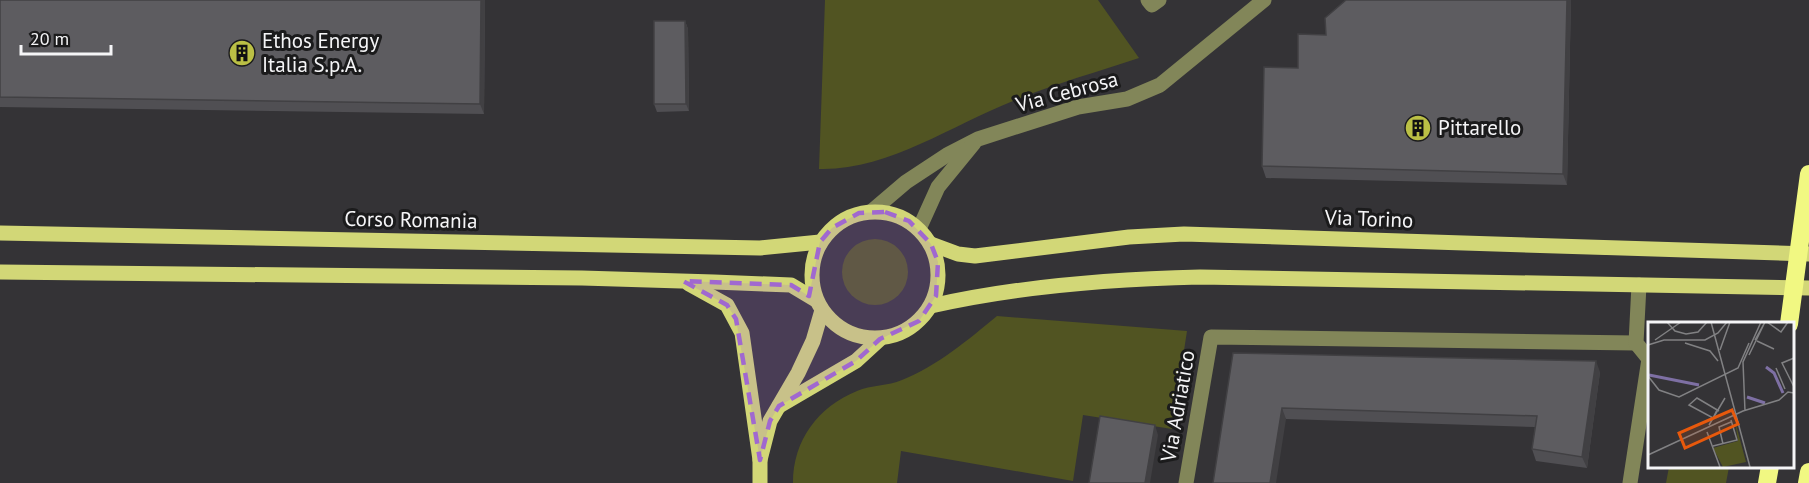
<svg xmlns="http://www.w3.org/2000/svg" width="1809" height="483" viewBox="0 0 1809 483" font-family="'PT Sans',sans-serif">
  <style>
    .green { fill: #515422 }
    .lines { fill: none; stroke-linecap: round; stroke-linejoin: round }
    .path { stroke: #7c7b7e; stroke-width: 4; stroke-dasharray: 3 4.5; stroke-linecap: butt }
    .minor { stroke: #828659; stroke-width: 15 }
    .major { stroke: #d2d777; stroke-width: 15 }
    .highway { stroke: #f1f882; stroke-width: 18 }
    .highway-bridge { stroke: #f1f882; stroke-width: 18 }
    .wall { fill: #504f53 }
    .shaded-wall { fill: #414043 }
    .building { fill: #5d5c60; stroke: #414043; stroke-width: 1.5 }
    .marked { fill: #a068d0; fill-opacity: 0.2; stroke: #a068d0; stroke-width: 4.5; stroke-dasharray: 12 8; stroke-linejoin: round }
    .labels { text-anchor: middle; stroke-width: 6; stroke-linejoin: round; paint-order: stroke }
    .poi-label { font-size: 21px; fill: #f5f5f7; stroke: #1b1b1c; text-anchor: start }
    .street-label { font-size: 21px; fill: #f5f5f7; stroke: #1b1b1c }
    .inset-river { fill: none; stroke: #7e70a4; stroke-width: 3 }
    .inset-road { fill: none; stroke: #818183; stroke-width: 1.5 }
    .view { fill: #e8590c; fill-opacity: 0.15; stroke: #e8590c; stroke-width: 3 }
    .inset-edge { fill: none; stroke: #f5f5f7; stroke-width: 3 }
  </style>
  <rect width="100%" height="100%" fill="#343336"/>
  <g class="green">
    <path d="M825 0H1098L1139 58C1097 72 1054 84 1013 101 952 125 887 171 819 169Z"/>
    <circle cx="875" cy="272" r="33"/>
    <path d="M997 316 1187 331 1172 429 1083 415 1073 481 901 451 897 483H793C793 440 818 407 857 391 871 385 888 386 902 380 937 366 968 340 997 316Z"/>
    <path d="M1669 467V466L1729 467 1726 483H1666Z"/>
  </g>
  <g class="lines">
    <path class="path" d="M1660 323 1683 324"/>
    <g class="minor">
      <path d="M1148 0 1152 5 1159 0"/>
      <path d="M872 211 906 182 947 155 978 139 1078 107 1127 99 1160 85 1264 0"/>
      <path d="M919 229 938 187 974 143"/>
      <path d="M1186 483 1211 337 1636 343"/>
      <path d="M1630 483 1649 359 1636 343 1639 285"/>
    </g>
    <g class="major">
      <circle cx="875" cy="275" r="63"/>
      <path d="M0 233 760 248 820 242"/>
      <path d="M931 244 958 254 975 256 1129 237 1184 234 1809 254"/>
      <path d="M0 272 582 278 714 282 791 285 816 300"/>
      <path d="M689 284 727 305 742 333 760 460"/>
      <path d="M931 306C1019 286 1110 279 1200 277L1809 288"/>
      <path d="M779 406 856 361 880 339"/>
      <path d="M760 483V460L770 421 798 373 813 341 822 310"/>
    </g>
    <g class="highway">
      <path d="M1767 483 1770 466"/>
      <path d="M1807 483 1809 472"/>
    </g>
    <path class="highway-bridge" d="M1789 324 1809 174"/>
  </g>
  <g class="wall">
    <path d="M0 0H485L484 114 0 107Z"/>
    <path d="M1346 0H1571L1567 185 1266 178 1262 166 1298 68 1326 35Z"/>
    <path d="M685 21 688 29 689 111 657 112 654 104Z"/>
    <path d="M1233 353 1600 372 1587 468 1536 461 1532 449 1535 427 1286 419Z"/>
  </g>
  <g class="shaded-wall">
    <path d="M481 0H485L484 114 480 104Z"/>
    <path d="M1567 0H1571L1567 185 1563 174Z"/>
    <path d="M685 21 688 29 689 111 686 104Z"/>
    <path d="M1596 361 1600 372 1587 468 1582 457Z"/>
    <path d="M1282 408 1286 419 1276 483H1270Z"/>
    <path d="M1155 425 1158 435 1150 483H1145Z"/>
  </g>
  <g class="building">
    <path d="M0 0H481L480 104 0 97Z"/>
    <path d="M1346 0H1567L1563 174 1262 166 1264 67 1298 68V34L1326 35 1325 18Z"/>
    <path d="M654 21H685L686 104H654Z"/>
    <path d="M1233 353 1596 361 1582 457 1532 449 1537 416 1282 408 1270 483H1213Z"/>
    <path d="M1100 416 1155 425 1145 483H1089Z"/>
  </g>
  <path class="marked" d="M885 212 909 221 931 244 938 262 936 296 919 321 880 339 856 361 779 406 770 421 760 460 736 319 727 305 683 281 791 285 809 296 820 242 832 228 859 213Z"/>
  <defs>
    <symbol id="building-disc" viewBox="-11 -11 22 22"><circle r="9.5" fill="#bbc045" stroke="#1b1b1c"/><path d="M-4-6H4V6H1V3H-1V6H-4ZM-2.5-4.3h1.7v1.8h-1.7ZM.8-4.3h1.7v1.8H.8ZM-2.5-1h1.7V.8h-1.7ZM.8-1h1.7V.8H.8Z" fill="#111"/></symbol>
  </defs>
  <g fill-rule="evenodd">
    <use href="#building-disc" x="227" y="38" width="30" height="30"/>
    <use href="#building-disc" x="1403" y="113" width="30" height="30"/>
  </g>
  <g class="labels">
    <g class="poi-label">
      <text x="262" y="48">Ethos Energy<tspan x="262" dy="24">Italia S.p.A.</tspan></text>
      <text x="1438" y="135">Pittarello</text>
    </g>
    <g class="street-label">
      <text transform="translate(1067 92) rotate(-15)" y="7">Via Cebrosa</text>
      <text transform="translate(1369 219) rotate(2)" y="7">Via Torino</text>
      <text transform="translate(411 220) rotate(1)" y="7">Corso Romania</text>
      <text transform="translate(1178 406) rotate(-80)" y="7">Via Adriatico</text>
    </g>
  </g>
  <g transform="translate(1648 322)">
    <rect width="146" height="146" fill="#343336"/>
    <path d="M87 99 98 140 75 145 65 126 90 119Z" fill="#515422"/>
    <path class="inset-river" d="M118 45 126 51 135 71M1 53 51 63M99 75 117 81"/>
    <path class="inset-road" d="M19 0 27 9 38 12 50 10 59 0M63 0 102 145M119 0 133 10 140 0M7 18 33 0M107 18 117 0M109 19 126 27M37 21 62 29 70 39M0 23 16 18H57L70 11 79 0M72 28 82 0M101 33 117 0M146 36 134 41 146 65M128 46 137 67M0 54 11 68 31 75 90 46 101 21M69 88 65 96 41 83 49 76 71 89M97 89 95 40 113 0M61 103 77 76M59 110 72 145M75 122 71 105 83 100M65 124 89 118 83 98M0 133 95 89 131 78 140 70 146 71"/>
    <path class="view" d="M84 88 90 102 37 126 31 111Z"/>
    <rect width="146" height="146" class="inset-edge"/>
  </g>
  <path d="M21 45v9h90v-9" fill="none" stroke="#f5f5f7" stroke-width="3"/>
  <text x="30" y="45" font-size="18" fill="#f5f5f7" stroke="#1b1b1c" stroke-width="4.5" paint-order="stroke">20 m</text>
</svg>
